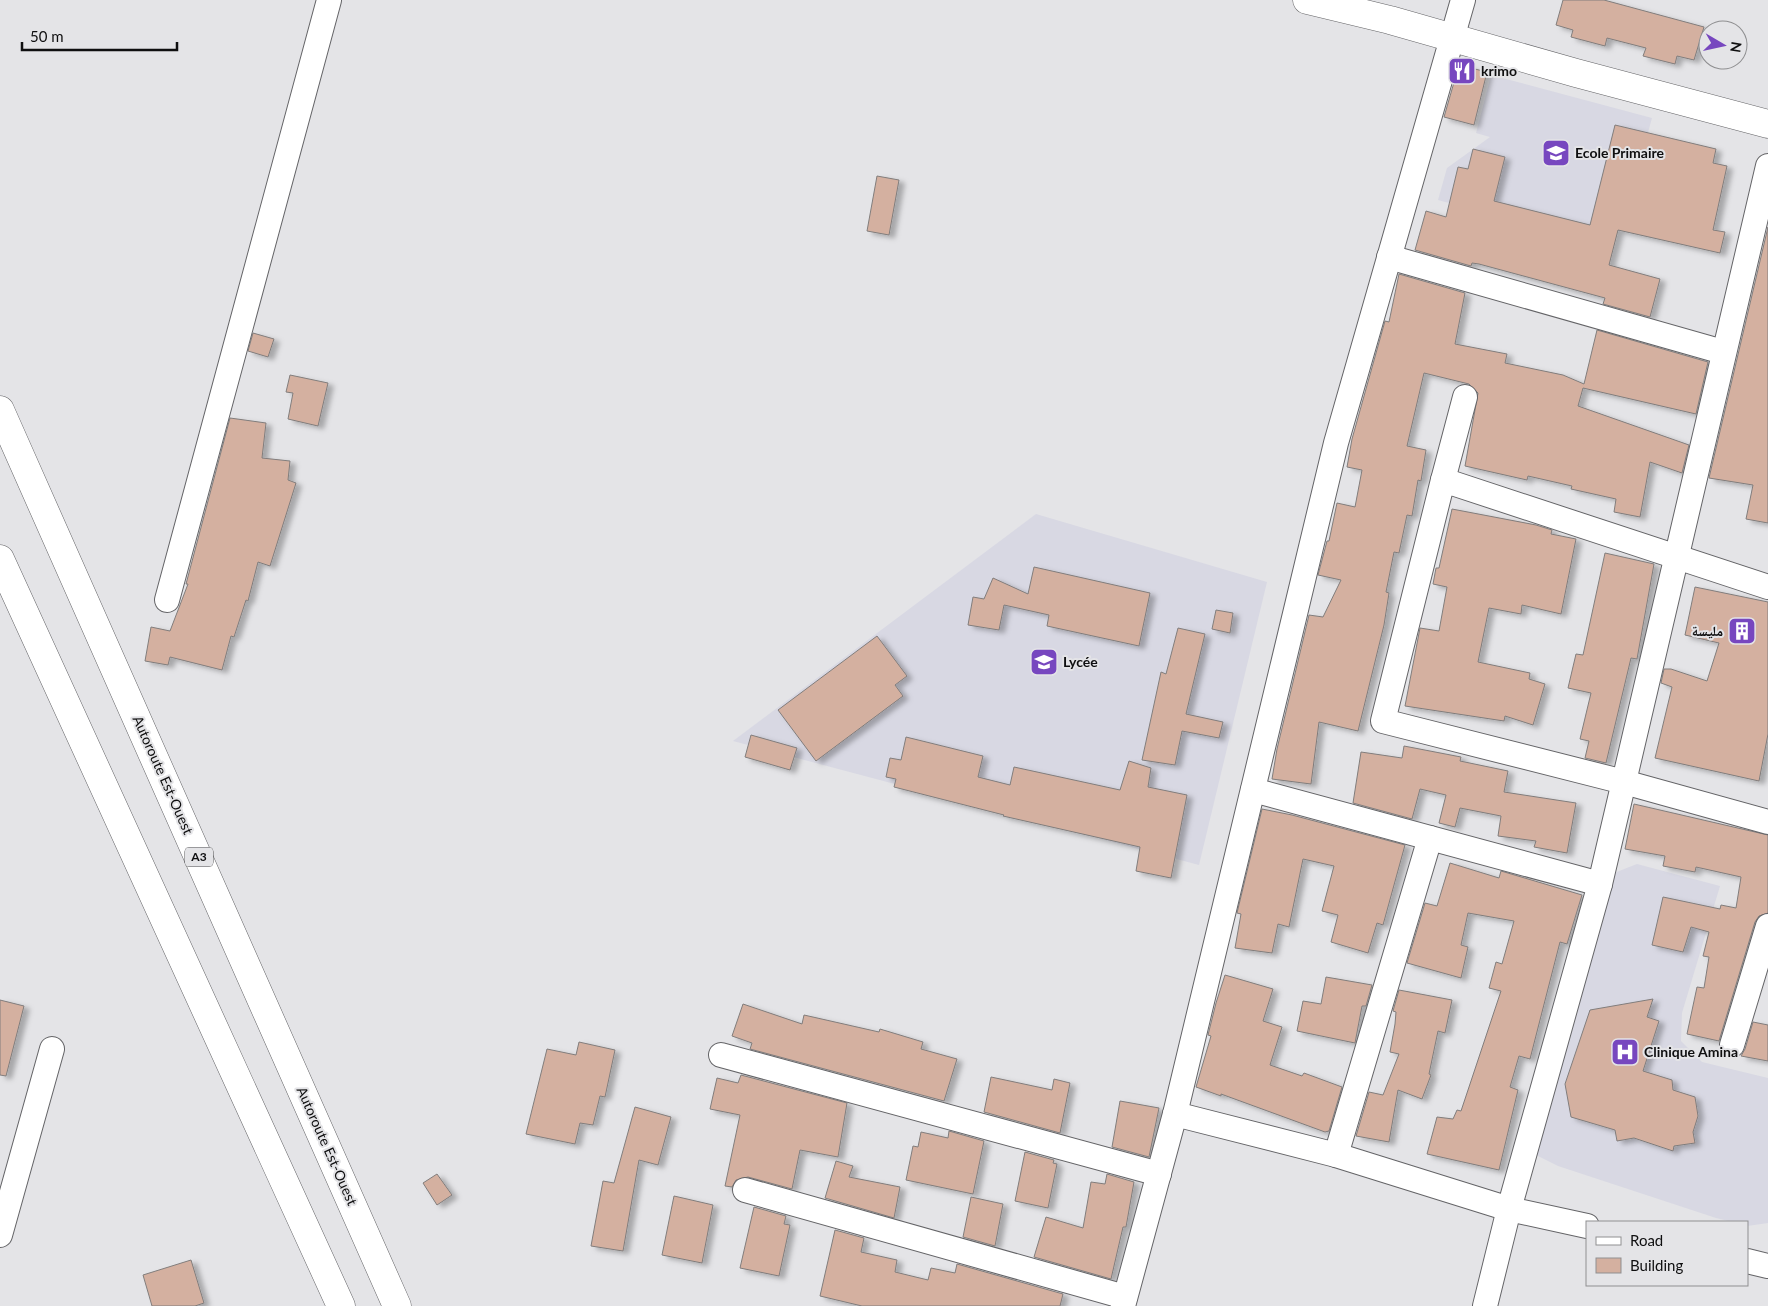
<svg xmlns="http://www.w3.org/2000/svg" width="1768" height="1306" viewBox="0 0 1768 1306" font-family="Lato,'Noto Naskh Arabic',sans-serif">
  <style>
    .built { fill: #d8d8e3 }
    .building { fill: #d4b0a0; stroke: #817d7c; filter: url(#shadow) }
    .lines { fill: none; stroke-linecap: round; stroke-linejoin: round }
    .street-casing { stroke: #646467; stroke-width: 26 }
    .secondary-casing { stroke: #646467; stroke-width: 29 }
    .highway-casing { stroke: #646467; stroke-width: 29 }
    .street { stroke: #fff; stroke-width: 24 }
    .secondary { stroke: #fff; stroke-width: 28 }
    .highway { stroke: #fff; stroke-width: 28 }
    .labels { text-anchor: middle; stroke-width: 4; stroke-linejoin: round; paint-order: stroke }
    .shield { fill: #e4e4e7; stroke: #4f4f50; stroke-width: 1 }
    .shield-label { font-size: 12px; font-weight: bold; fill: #0f0f10 }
    .poi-label { font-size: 14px; font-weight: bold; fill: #0f0f10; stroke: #e4e4e7; text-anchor: start }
    .street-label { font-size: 14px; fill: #0f0f10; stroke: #e4e4e7 }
  </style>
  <defs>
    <filter id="shadow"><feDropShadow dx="5.5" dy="3" stdDeviation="2.5" flood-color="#0004"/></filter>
  </defs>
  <rect width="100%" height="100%" fill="#e4e4e7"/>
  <g class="built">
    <path d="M1491 75 1652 118 1624 220 1593 243 1438 200 1447 168 1490 137 1476 133Z"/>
    <path d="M1036 514 1267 582 1199 865 733 741Z"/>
    <path d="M1637 864 1720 886 1682 1013 1681 1041 1702 1062 1768 1078V1223L1747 1226V1222H1732L1716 1218 1558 1166 1530 1152 1614 873Z"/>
  </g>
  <g class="building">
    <path d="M1563 0H1604L1704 27 1694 60 1677 56 1675 64 1643 56 1646 48 1607 38 1605 46 1571 37 1573 30 1556 25Z"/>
    <path d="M1459 65 1487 72 1474 125 1444 117Z"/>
    <path d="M1615 125 1716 149 1713 163 1727 166 1713 230 1725 232 1720 253 1618 230 1609 265 1660 279 1650 317 1603 304 1605 298 1479 264 1472 263 1471 266 1415 250 1426 211 1446 217 1458 167 1468 169 1473 149 1505 157 1494 201 1590 225Z"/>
    <path d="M877 176 899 180 889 235 867 231Z"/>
    <path d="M1768 227V523L1746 519 1753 485 1709 478Z"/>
    <path d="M1399 274 1465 293 1455 344 1507 354 1505 363 1563 375 1584 384 1597 330 1708 362 1696 414 1583 388 1578 406 1689 445 1682 473 1650 462 1640 517 1614 512 1616 499 1571 489 1572 486 1528 476 1527 480 1465 466 1478 393 1469 384 1424 373 1407 446 1426 450 1421 481 1418 480 1412 516 1407 515 1399 553 1394 552 1386 592 1389 593 1384 625 1358 731 1319 722 1311 784 1272 779 1277 749 1309 615 1323 617 1341 580 1318 575 1327 541H1329L1337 503 1355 507 1362 470 1347 467 1352 439 1385 321 1389 322Z"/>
    <path d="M253 333 274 339 268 357 248 351Z"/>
    <path d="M290 375 328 383 318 426 288 419 293 393 286 392Z"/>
    <path d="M230 418 266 423 262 458 290 461 288 480 296 483 270 566 258 562 248 601 246 600 234 637 231 636 222 670 170 657 168 665 145 661 151 627 170 631 188 584H186Z"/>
    <path d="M1452 509 1536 525 1552 530 1551 534 1576 539 1561 614 1522 605 1521 614 1489 608 1478 662 1530 673 1529 679 1545 684 1533 725 1505 716 1504 721 1405 706 1420 628 1439 631 1447 587 1433 584 1436 568H1439Z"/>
    <path d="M1605 553 1654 564 1637 659 1631 658 1606 763 1585 758 1589 741 1580 739 1591 693 1568 688 1576 654 1583 655Z"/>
    <path d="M1034 567 1150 593 1139 646 1047 626 1049 615 1004 605 999 630 968 625 973 597 984 599 993 578 1028 594Z"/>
    <path d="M1695 587 1768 602V734L1759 781 1655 758 1672 687 1661 683 1664 669H1671L1707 681 1719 643 1685 635Z"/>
    <path d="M1216 610 1233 613 1230 633 1212 629Z"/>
    <path d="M1178 628 1205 634 1186 714 1223 722 1219 738 1182 731 1175 765 1142 760 1161 672 1166 674Z"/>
    <path d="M877 636 907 676 895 685 903 696 816 761 778 710Z"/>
    <path d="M751 735 797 748 790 770 745 757Z"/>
    <path d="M906 737 983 756 978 777 1010 785 1014 767 1120 790 1129 761 1151 768 1148 787 1187 795 1171 878 1136 871 1140 847 1003 816 1004 815 894 787 896 779 886 777 890 758 901 760Z"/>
    <path d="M1404 746 1461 757 1460 761 1508 771 1504 792 1576 803 1567 853 1534 847 1536 841 1498 836 1501 816 1460 808 1455 827 1439 823 1446 795 1420 789 1412 819 1353 803 1361 752 1402 758Z"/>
    <path d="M1634 804 1768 835V913L1759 916 1755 922 1719 1041 1687 1034 1697 987 1704 988 1709 957 1703 956 1709 932 1691 927 1683 952 1652 945 1663 897 1720 909 1721 905 1736 908 1741 877 1696 867 1695 872 1663 866 1665 856 1625 849Z"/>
    <path d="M1262 809 1292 815 1405 845 1383 925 1377 923 1368 953 1331 942 1338 915 1322 911 1334 866 1303 859 1289 927 1278 924 1272 953 1235 948 1241 914 1237 913Z"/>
    <path d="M1450 863 1499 878 1501 871 1582 895 1567 944 1560 942 1530 1059 1519 1056 1510 1087 1518 1090 1499 1170 1427 1154 1437 1117 1453 1119 1457 1110 1461 1111 1501 991 1489 988 1496 962 1502 964 1514 921 1468 913 1461 945 1468 947 1461 978 1407 963 1425 903 1437 906Z"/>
    <path d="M1225 975 1273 989 1263 1021 1282 1027 1270 1065 1302 1076 1304 1073 1342 1087 1329 1131 1325 1132 1221 1094V1096L1196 1087 1211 1036 1208 1035 1216 1003Z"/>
    <path d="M1326 977 1372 985 1366 1006H1362L1355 1043 1297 1031 1303 1001 1321 1004Z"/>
    <path d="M1399 990 1452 1000 1445 1033 1438 1031 1429 1074 1431 1075 1422 1099 1398 1090 1389 1142 1356 1136 1369 1092 1383 1095 1399 1054 1390 1052 1395 1024 1396 1012 1393 1011Z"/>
    <path d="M1653 999 1647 1017 1659 1021 1643 1071 1672 1080 1673 1090 1695 1097 1698 1116 1693 1132 1695 1143 1674 1146 1673 1151 1634 1138 1617 1141 1615 1130 1571 1117 1565 1084 1590 1010Z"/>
    <path d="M0 1000 24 1006 6 1076 0 1075Z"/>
    <path d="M743 1004 802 1024 804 1015 879 1032 880 1029 923 1042 921 1049 957 1059 944 1101 750 1049 752 1043 732 1036Z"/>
    <path d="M1753 1022 1768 1025V1061L1741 1056 1745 1049Z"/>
    <path d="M579 1042 615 1050 605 1097 600 1096 593 1125 580 1123 575 1144 526 1134 547 1049 576 1055Z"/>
    <path d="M741 1075 847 1103 838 1157 800 1150 792 1189 748 1177 736 1180 732 1187 725 1186 740 1115 710 1109 717 1078 738 1083Z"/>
    <path d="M991 1077 1052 1090 1054 1079 1070 1083 1060 1133 984 1112Z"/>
    <path d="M1120 1101 1159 1108 1149 1157 1112 1147Z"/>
    <path d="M635 1107 671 1117 658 1165 639 1160 623 1251 591 1246 603 1181 614 1183Z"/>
    <path d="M949 1131 984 1141 973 1194 906 1180 913 1146 918 1147 921 1132 948 1138Z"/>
    <path d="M1025 1152 1054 1160 1053 1163 1057 1164 1048 1208 1015 1201Z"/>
    <path d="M836 1161 853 1166 849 1177 900 1187 894 1218 825 1198Z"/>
    <path d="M437 1174 452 1195 437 1205 423 1183Z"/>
    <path d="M1107 1174 1134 1182 1126 1227H1123L1111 1279 1034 1257 1046 1217 1083 1228 1091 1182 1105 1184Z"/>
    <path d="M674 1196 713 1205 702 1263 662 1255Z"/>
    <path d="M971 1197 1003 1204 995 1246 963 1237Z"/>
    <path d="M754 1207 786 1216 784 1224 790 1225 779 1276 740 1268Z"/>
    <path d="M835 1230 864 1238 861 1252 897 1260 895 1272 928 1280 931 1268 955 1273 957 1264 1063 1294 1060 1306H862L820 1296Z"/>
    <path d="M191 1260 204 1303 195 1306H152L143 1275Z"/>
  </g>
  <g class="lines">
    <defs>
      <g id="street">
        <path d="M1389 257 1723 352"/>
        <path d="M1443 480 1465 397"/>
        <path d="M1768 587 1443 480 1383 721 1624 782 1768 822"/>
        <path d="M167 600 329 0"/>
        <path d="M1253 790 1600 884"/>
        <path d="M1732 1045 1768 926"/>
        <path d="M721 1055 1159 1174"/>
        <path d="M1175 1114 1336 1155 1509 1209 1587 1226"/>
        <path d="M1336 1155 1430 838"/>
        <path d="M745 1190 1125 1297"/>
        <path d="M0 1235 52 1049"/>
        <path d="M1747 1261 1768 1266"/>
        <path d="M1123 1306 1175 1114 1336 443 1463 0"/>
        <path d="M1485 1306 1509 1209 1600 884 1768 166"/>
      </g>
      <path id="secondary" d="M1307 0 1390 20 1576 73 1768 124"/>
      <g id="highway">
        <path d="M0 410 397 1306"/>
        <path d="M0 559 341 1306"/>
      </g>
    </defs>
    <use href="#street" class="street-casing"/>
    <use href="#secondary" class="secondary-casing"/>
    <use href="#highway" class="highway-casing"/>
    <use href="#street" class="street"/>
    <use href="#secondary" class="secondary"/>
    <use href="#highway" class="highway"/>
  </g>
  <defs>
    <symbol id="restaurant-square" viewBox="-11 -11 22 22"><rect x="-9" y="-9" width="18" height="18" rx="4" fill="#7747bf" stroke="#e4e4e7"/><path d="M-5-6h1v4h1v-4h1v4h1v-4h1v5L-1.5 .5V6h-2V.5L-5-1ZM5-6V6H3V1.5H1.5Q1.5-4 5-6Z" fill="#fff"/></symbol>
    <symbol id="school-square" viewBox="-11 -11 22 22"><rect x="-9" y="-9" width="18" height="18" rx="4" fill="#7747bf" stroke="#e4e4e7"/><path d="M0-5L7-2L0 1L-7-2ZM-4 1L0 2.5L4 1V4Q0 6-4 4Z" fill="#fff"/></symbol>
    <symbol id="building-square" viewBox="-11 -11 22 22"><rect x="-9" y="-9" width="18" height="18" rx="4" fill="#7747bf" stroke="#e4e4e7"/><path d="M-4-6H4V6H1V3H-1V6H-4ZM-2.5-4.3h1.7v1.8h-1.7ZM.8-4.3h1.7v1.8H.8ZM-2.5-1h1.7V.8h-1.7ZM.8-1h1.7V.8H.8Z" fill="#fff"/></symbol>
    <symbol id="hospital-square" viewBox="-11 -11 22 22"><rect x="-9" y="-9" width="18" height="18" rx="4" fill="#7747bf" stroke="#e4e4e7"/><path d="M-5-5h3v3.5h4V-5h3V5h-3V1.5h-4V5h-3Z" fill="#fff"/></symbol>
  </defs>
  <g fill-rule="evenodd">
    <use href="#restaurant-square" x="1446" y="55" width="32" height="32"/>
    <use href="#school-square" x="1540" y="137" width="32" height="32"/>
    <use href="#building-square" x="1726" y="615" width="32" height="32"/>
    <use href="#school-square" x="1028" y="646" width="32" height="32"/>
    <use href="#hospital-square" x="1609" y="1036" width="32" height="32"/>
  </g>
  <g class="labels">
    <rect class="shield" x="185" y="847.5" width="28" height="19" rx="4"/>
    <g class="shield-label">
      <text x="199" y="861">A3</text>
    </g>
    <g class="poi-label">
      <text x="1481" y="76">krimo</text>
      <text x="1575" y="158">Ecole Primaire</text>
      <text x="1723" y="636" text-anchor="end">مليسة</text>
      <text x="1063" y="667">Lycée</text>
      <text x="1644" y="1057">Clinique Amina</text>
    </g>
    <g class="street-label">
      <text transform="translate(163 775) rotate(66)" y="5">Autoroute Est-Ouest</text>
      <text transform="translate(327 1146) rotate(66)" y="5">Autoroute Est-Ouest</text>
    </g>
  </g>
  <rect x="1586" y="1221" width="162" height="65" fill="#e4e4e7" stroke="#8f8f91"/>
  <rect x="1596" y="1237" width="25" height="8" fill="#ffffff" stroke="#8f8f91"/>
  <text x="1630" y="1246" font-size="15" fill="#0f0f10">Road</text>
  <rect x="1596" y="1258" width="25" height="15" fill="#d4b0a0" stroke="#8f8f91"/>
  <text x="1630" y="1271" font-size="15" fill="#0f0f10">Building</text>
  <g transform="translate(1723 45) rotate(99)"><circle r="24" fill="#e4e4e7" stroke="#8f8f91"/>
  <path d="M0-4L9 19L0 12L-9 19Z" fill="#7747bf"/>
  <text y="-8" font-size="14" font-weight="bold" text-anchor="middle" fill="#0f0f10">N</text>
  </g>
  <path d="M22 42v8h155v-8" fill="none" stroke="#0f0f10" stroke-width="2.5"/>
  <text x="30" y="42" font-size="15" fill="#0f0f10" stroke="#e4e4e7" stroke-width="4" paint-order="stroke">50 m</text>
</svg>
